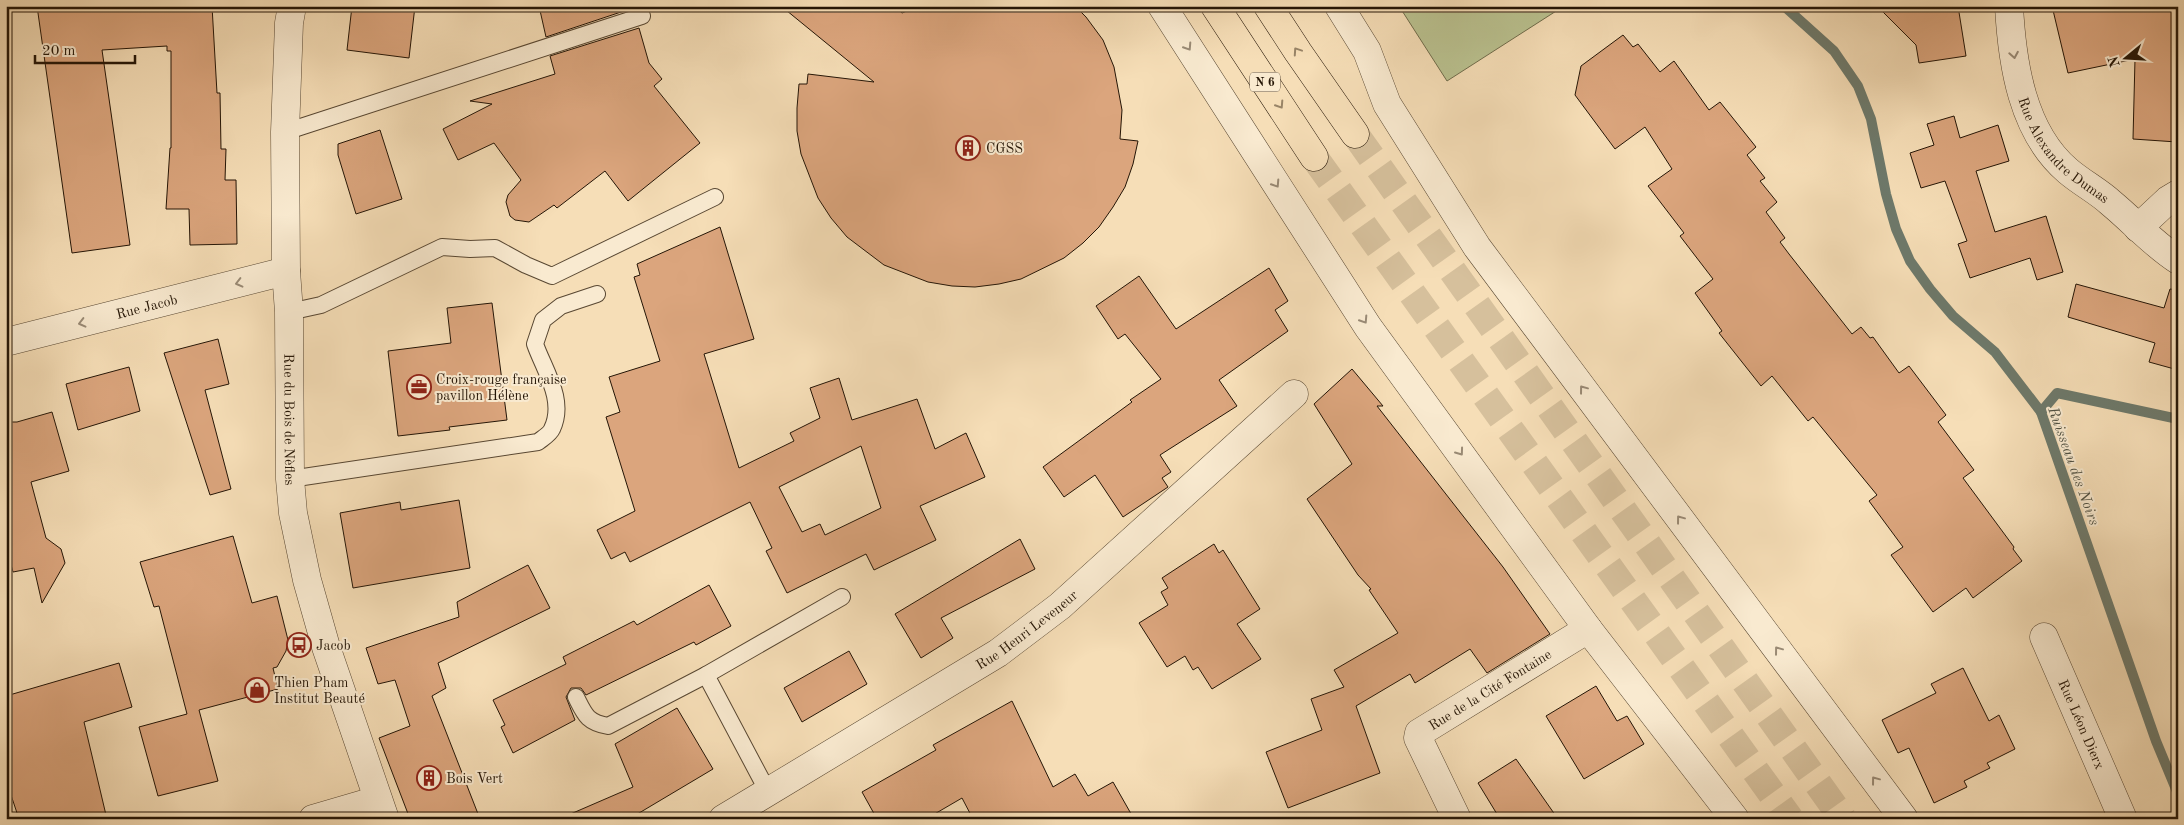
<svg xmlns="http://www.w3.org/2000/svg" width="2184" height="825" viewBox="0 0 2184 825" font-family="'Old Standard TT',serif">
  <style>
    .green { fill: #bac290; stroke: #6f6c4b }
    .lines { fill: none; stroke-linecap: round; stroke-linejoin: round }
    .stream { stroke: #6d796b; stroke-width: 10 }
    .building { fill: #dba57d; stroke: #241506; fill-rule: evenodd }
    .primary-tunnel { stroke: #d6c09c; stroke-width: 28; stroke-dasharray: 28 14; stroke-linecap: butt }
    .service-casing { stroke: #584732; stroke-width: 18 }
    .minor-casing { stroke: #584732; stroke-width: 29 }
    .tertiary-casing { stroke: #584732; stroke-width: 29 }
    .primary-casing { stroke: #241506; stroke-width: 29 }
    .service { stroke: #f9ead0; stroke-width: 16 }
    .minor { stroke: #f9ead0; stroke-width: 28 }
    .tertiary { stroke: #f9ead0; stroke-width: 28 }
    .primary { stroke: #f6deb7; stroke-width: 28 }
    .oneway { stroke: #998a75 }
    .oneway2 { stroke: #988467 }
    .labels { text-anchor: middle; stroke-width: 4; stroke-linejoin: round; paint-order: stroke }
    .shield { fill: #f9ead0; stroke: #645543; stroke-width: 1 }
    .shield-label { font-size: 12px; font-weight: bold; fill: #241506 }
    .street-label { font-size: 14px; fill: #241506; stroke: #f9ead0 }
    .poi-label { font-size: 14px; fill: #241506; stroke: #f9ead0; text-anchor: start }
    .water-label { font-size: 15px; font-style: italic; fill: #4e4f41; stroke: #f9ead0 }
  </style>
  <rect width="100%" height="100%" fill="#f6deb7"/>
  <filter id="stains"><feTurbulence type="fractalNoise" baseFrequency=".004" numOctaves="4"/><feColorMatrix values="0 0 0 0 .2 0 0 0 0 .09 0 0 0 0 .02 0 0 0 .5 -.17"/></filter>
  <radialGradient id="worn" r=".72"><stop offset=".6" stop-color="#630" stop-opacity="0"/><stop offset="1" stop-color="#630" stop-opacity=".3"/></radialGradient>
  <path class="green" d="M1399 6H1564L1447 81Z"/>
  <g class="lines">
    <g class="stream">
      <path d="M1784 6 1834 51 1858 86 1871 119 1886 194 1896 229 1910 261 1930 289 1953 316 1995 352 2041 412 2156 741 2178 794"/>
      <path d="M2041 412 2057 393 2178 419"/>
    </g>
  </g>
  <g class="building">
    <path d="M37 6H212L217 93H220L221 149H226L225 180H236L237 244 190 245 189 209H166L170 148H171V51H167V46L102 50 130 245 72 253Z"/>
    <path d="M352 6H415L409 58 347 50Z"/>
    <path d="M539 6H632L633 8 546 37Z"/>
    <path d="M781 6H894L902 13 919 6H1075L1086 17 1103 40 1114 67 1122 110 1120 139 1138 141 1133 164 1125 187 1113 207 1099 227 1083 243 1064 258 1021 279 999 284 975 287 952 286 928 282 884 265 847 237 831 218 818 198 801 154 797 131V108L799 84H807L808 74 874 82Z"/>
    <path d="M1877 6H1958L1966 56 1919 63 1916 45Z"/>
    <path d="M2052 6H2178L2177 142 2133 139 2135 59 2068 73Z"/>
    <path d="M639 28 649 63 662 79 654 86 700 143 628 201 605 171 557 208 554 205 529 222 515 220 510 216 506 202 508 195 521 180 494 143 458 160 443 129 492 104 470 101 555 74 550 56Z"/>
    <path d="M1623 35 1633 47 1638 44 1660 72 1674 61 1709 110 1720 102 1756 147 1747 155 1765 178 1760 181 1777 202 1766 212 1785 238 1780 242 1789 254 1852 334 1861 327 1870 338 1873 337 1899 373 1909 366 1946 415 1938 422 1974 470 1963 478 2014 547 2013 549 2022 561 1973 598 1966 588 1933 612 1891 555 1903 547 1869 501 1877 495 1813 417 1808 421 1772 376 1761 386 1719 333 1722 331 1695 293 1713 279 1680 236 1684 233 1648 186 1672 169 1645 127 1615 149 1575 95 1581 66Z"/>
    <path d="M1954 116 1960 138 1998 125 2009 161 1976 171 1995 232 2046 216 2063 272 2037 280 2030 258 1970 278 1958 244 1967 241 1945 181 1921 188 1910 153 1934 145 1927 124Z"/>
    <path d="M380 130 402 199 356 214 338 155V144Z"/>
    <path d="M720 227 754 339 704 354 739 468 794 441 790 433 820 418 810 388 839 378 852 420 917 399 935 449 966 433 985 477 920 506 936 540 874 570 866 554 787 593 766 551 772 548 750 502 630 562 625 552 611 559 597 530 635 511 606 417 620 412 609 377 660 361 634 277 640 275 637 264ZM861 446 881 508 825 535 820 524 802 532 779 487Z"/>
    <path d="M1269 268 1288 301 1275 310 1288 331 1219 380 1237 406 1160 455 1171 472 1162 478 1168 487 1123 517 1095 475 1064 497 1043 467 1132 402 1130 400 1161 379 1125 334 1118 339 1096 306 1139 276 1176 329Z"/>
    <path d="M2076 284 2164 308 2170 289 2178 290V370L2149 362 2155 343 2068 317Z"/>
    <path d="M492 303 507 420 449 427 450 430 398 436 388 351 451 343 447 308Z"/>
    <path d="M218 339 229 384 205 390 231 489 210 495 164 353Z"/>
    <path d="M129 367 140 411 78 430 66 384Z"/>
    <path d="M1352 369 1383 406H1377L1503 567 1550 634 1487 673 1470 649 1415 683 1410 674 1356 706 1380 773 1288 808 1266 752 1322 730 1311 699 1344 687 1334 670 1398 633 1369 590 1371 589 1358 575 1307 499 1352 464 1314 404Z"/>
    <path d="M52 412 69 471 31 482 46 538 61 549 65 563 42 603 34 568 13 572 6 546V422H17Z"/>
    <path d="M459 500 470 568 353 588 340 513 400 502 401 510Z"/>
    <path d="M233 536 252 603 277 596 288 640 286 651 277 667 273 668 278 689 199 710 218 781 158 796 139 727 187 714 159 606 154 607 140 562Z"/>
    <path d="M1020 539 1035 569 941 618 953 638 921 658 895 614Z"/>
    <path d="M1214 544 1219 553 1223 550 1260 609 1237 624 1261 659 1212 689 1198 667 1193 670 1185 656 1167 667 1139 623 1168 605 1161 592 1168 588 1162 578Z"/>
    <path d="M528 565 550 608 438 663 446 688 432 696 480 819H410L379 738 410 726 395 680 378 684 366 648 459 617 457 602Z"/>
    <path d="M709 585 731 626 696 645 694 642 586 695 581 688H571L566 697 575 720 513 753 501 727 505 725 493 700 566 664 563 657 634 621 637 625Z"/>
    <path d="M849 651 867 684 802 722 784 688Z"/>
    <path d="M119 663 132 707 84 722 106 815 90 819H19L6 780V696Z"/>
    <path d="M1963 668 1989 721 1999 715 2015 749 1987 763 1990 768 1964 781 1967 787 1934 803 1909 748 1898 753 1882 720 1936 693 1931 684Z"/>
    <path d="M1596 686 1617 721 1627 716 1644 744 1584 779 1546 716Z"/>
    <path d="M1012 701 1053 787 1075 774 1088 796 1113 782 1134 819H973L962 798 926 819H877L862 792 936 750 933 745Z"/>
    <path d="M677 708 713 769 629 819H559L633 787 615 744Z"/>
    <path d="M1516 759 1558 819H1500L1478 783Z"/>
  </g>
  <g class="lines">
    <g class="primary-tunnel">
      <path d="M1355 134 1843 819"/>
      <path d="M1314 157 1790 819"/>
    </g>
    <defs>
      <g id="service">
        <path d="M285 132 642 16"/>
        <path d="M289 312 321 305 442 247 470 249 495 248 526 265 552 276 715 197"/>
        <path d="M290 479 538 442C543 438 550 434 552 429 566 400 544 370 535 344L543 320 561 306 597 294"/>
        <path d="M706 675 768 792"/>
        <path d="M576 697C585 715 587 722 608 726L706 675 842 597"/>
      </g>
      <g id="minor">
        <path d="M1162 6 1368 327 1588 629 1735 819"/>
        <path d="M1339 6 1367 51 1387 104 1477 247 1904 819"/>
        <path id="s1" d="M2009 6C2012 63 2022 132 2068 171 2082 183 2098 191 2111 203 2134 222 2153 244 2178 260"/>
        <path d="M2138 228 2168 200 2178 194"/>
        <path id="s2" d="M6 342 286 271"/>
        <path id="s3" d="M2044 637 2123 819"/>
        <path d="M313 819 378 800"/>
        <path id="s4" d="M723 819 998 653 1060 606 1294 394"/>
        <path id="s5" d="M1457 819 1418 738 1419 733 1588 629"/>
      </g>
      <g id="tertiary">
        <path id="s6" d="M292 6 289 23 285 132 286 271 289 312 290 479 293 513 307 580 326 647 385 819"/>
      </g>
      <g id="primary">
        <path d="M1215 6 1314 157"/>
        <path d="M1268 6 1298 52 1355 134"/>
      </g>
    </defs>
    <use href="#service" class="service-casing"/>
    <use href="#minor" class="minor-casing"/>
    <use href="#tertiary" class="tertiary-casing"/>
    <use href="#primary" class="primary-casing"/>
    <use href="#service" class="service"/>
    <use href="#minor" class="minor"/>
    <use href="#tertiary" class="tertiary"/>
    <use href="#primary" class="primary"/>
  </g>
  <defs><path id="oneway-chevron" d="M-2-3.5L2.5 0L-2 3.5" fill="none" stroke-width="1.6" stroke-linecap="round" stroke-linejoin="round" transform="scale(1.25)"/></defs>
  <g class="oneway">
    <use href="#oneway-chevron" transform="translate(1188 47) rotate(57)"/>
    <use href="#oneway-chevron" transform="translate(2014 55) rotate(80)"/>
    <use href="#oneway-chevron" transform="translate(1276 184) rotate(57)"/>
    <use href="#oneway-chevron" transform="translate(239 283) rotate(166)"/>
    <use href="#oneway-chevron" transform="translate(1364 320) rotate(57)"/>
    <use href="#oneway-chevron" transform="translate(82 323) rotate(166)"/>
    <use href="#oneway-chevron" transform="translate(1583 389) rotate(-127)"/>
    <use href="#oneway-chevron" transform="translate(1460 452) rotate(54)"/>
    <use href="#oneway-chevron" transform="translate(1680 519) rotate(-127)"/>
    <use href="#oneway-chevron" transform="translate(1778 650) rotate(-127)"/>
    <use href="#oneway-chevron" transform="translate(1875 780) rotate(-127)"/>
  </g>
  <g class="oneway2">
    <use href="#oneway-chevron" transform="translate(1297 51) rotate(-124)"/>
    <use href="#oneway-chevron" transform="translate(1280 105) rotate(57)"/>
  </g>
  <defs>
    <symbol id="building-ring" viewBox="-11 -11 22 22"><circle r="9.5" fill="#f9ead0" stroke="#8f2418" stroke-width="1.5"/><path d="M-4-6H4V6H1V3H-1V6H-4ZM-2.5-4.3h1.7v1.8h-1.7ZM.8-4.3h1.7v1.8H.8ZM-2.5-1h1.7V.8h-1.7ZM.8-1h1.7V.8H.8Z" fill="#8f2418"/></symbol>
    <symbol id="office-ring" viewBox="-11 -11 22 22"><circle r="9.5" fill="#f9ead0" stroke="#8f2418" stroke-width="1.5"/><path d="M-6-3h4V-5.5h4V-3h4V5H-6ZM-1-4.5V-3h2v-1.5ZM-6 0V1H6V0Z" fill="#8f2418"/></symbol>
    <symbol id="bus-ring" viewBox="-11 -11 22 22"><circle r="9.5" fill="#f9ead0" stroke="#8f2418" stroke-width="1.5"/><path d="M-5-6H5V4H4V6H2V4H-2V6H-4V4H-5ZM-3.5-4V0h7V-4ZM-3.5 1.2v1.5H-2V1.2ZM2 1.2v1.5H3.5V1.2Z" fill="#8f2418"/></symbol>
    <symbol id="shop-ring" viewBox="-11 -11 22 22"><circle r="9.5" fill="#f9ead0" stroke="#8f2418" stroke-width="1.5"/><path d="M-5-2.5h2.3a2.7 3.5 0 0 1 5.4 0H5L5.5 6h-11ZM-1.5-2.5h3a1.5 2.3 0 0 0-3 0Z" fill="#8f2418"/></symbol>
  </defs>
  <g fill-rule="evenodd">
    <use href="#building-ring" x="954" y="134" width="28" height="28"/>
    <use href="#office-ring" x="405" y="373" width="28" height="28"/>
    <use href="#bus-ring" x="285" y="631" width="28" height="28"/>
    <use href="#shop-ring" x="243" y="676" width="28" height="28"/>
    <use href="#building-ring" x="415" y="764" width="28" height="28"/>
  </g>
  <g class="labels">
    <rect class="shield" x="1250" y="72.5" width="30" height="19" rx="4"/>
    <g class="shield-label">
      <text x="1265" y="86">N 6</text>
    </g>
    <g class="street-label">
      <text dy="5" stroke="none"><textPath href="#s1" startOffset="161">Rue Alexandre Dumas</textPath></text>
      <text dy="5" stroke="none"><textPath href="#s2" startOffset="145">Rue Jacob</textPath></text>
      <text dy="5" stroke="none"><textPath href="#s6" startOffset="414">Rue du Bois de Nèfles</textPath></text>
      <text dy="5" stroke="none"><textPath href="#s4" startOffset="358">Rue Henri Leveneur</textPath></text>
      <text dy="5" stroke="none"><textPath href="#s5" startOffset="178">Rue de la Cité Fontaine</textPath></text>
      <text dy="5" stroke="none"><textPath href="#s3" startOffset="95">Rue Léon Dierx</textPath></text>
    </g>
    <g class="poi-label">
      <text x="986" y="153">CGSS</text>
      <text x="436" y="384">Croix-rouge française<tspan x="436" dy="16">pavillon Hélène</tspan></text>
      <text x="316" y="650">Jacob</text>
      <text x="274" y="687">Thien Pham<tspan x="274" dy="16">Institut Beauté</tspan></text>
      <text x="446" y="783">Bois Vert</text>
    </g>
    <g class="water-label">
      <text transform="translate(2074 466) rotate(70)" y="5">Ruisseau des Noirs</text>
    </g>
  </g>
  <rect width="2184" height="825" fill="none" stroke="#f6deb7" stroke-width="25"/>
  <rect x="8" y="8" width="2169" height="810" fill="none" stroke="#241506" stroke-width="2.5"/>
  <rect x="12" y="12" width="2159" height="800" fill="none" stroke="#241506"/>
  <g transform="translate(2126 58) rotate(252)" stroke="#f9ead0" stroke-width="4" paint-order="stroke">
  <path d="M0-4L9 19L0 12L-9 19Z" fill="#241506"/>
  <text y="-8" font-size="14" font-weight="bold" text-anchor="middle" fill="#241506">N</text>
  </g>
  <path d="M35 55v8h100v-8" fill="none" stroke="#241506" stroke-width="2.5"/>
  <text x="42" y="55" font-size="15" fill="#241506" stroke="#f9ead0" stroke-width="4" paint-order="stroke">20 m</text>
  <rect width="100%" height="100%" filter="url(#stains)"/>
  <rect width="100%" height="100%" fill="url(#worn)"/>
</svg>
